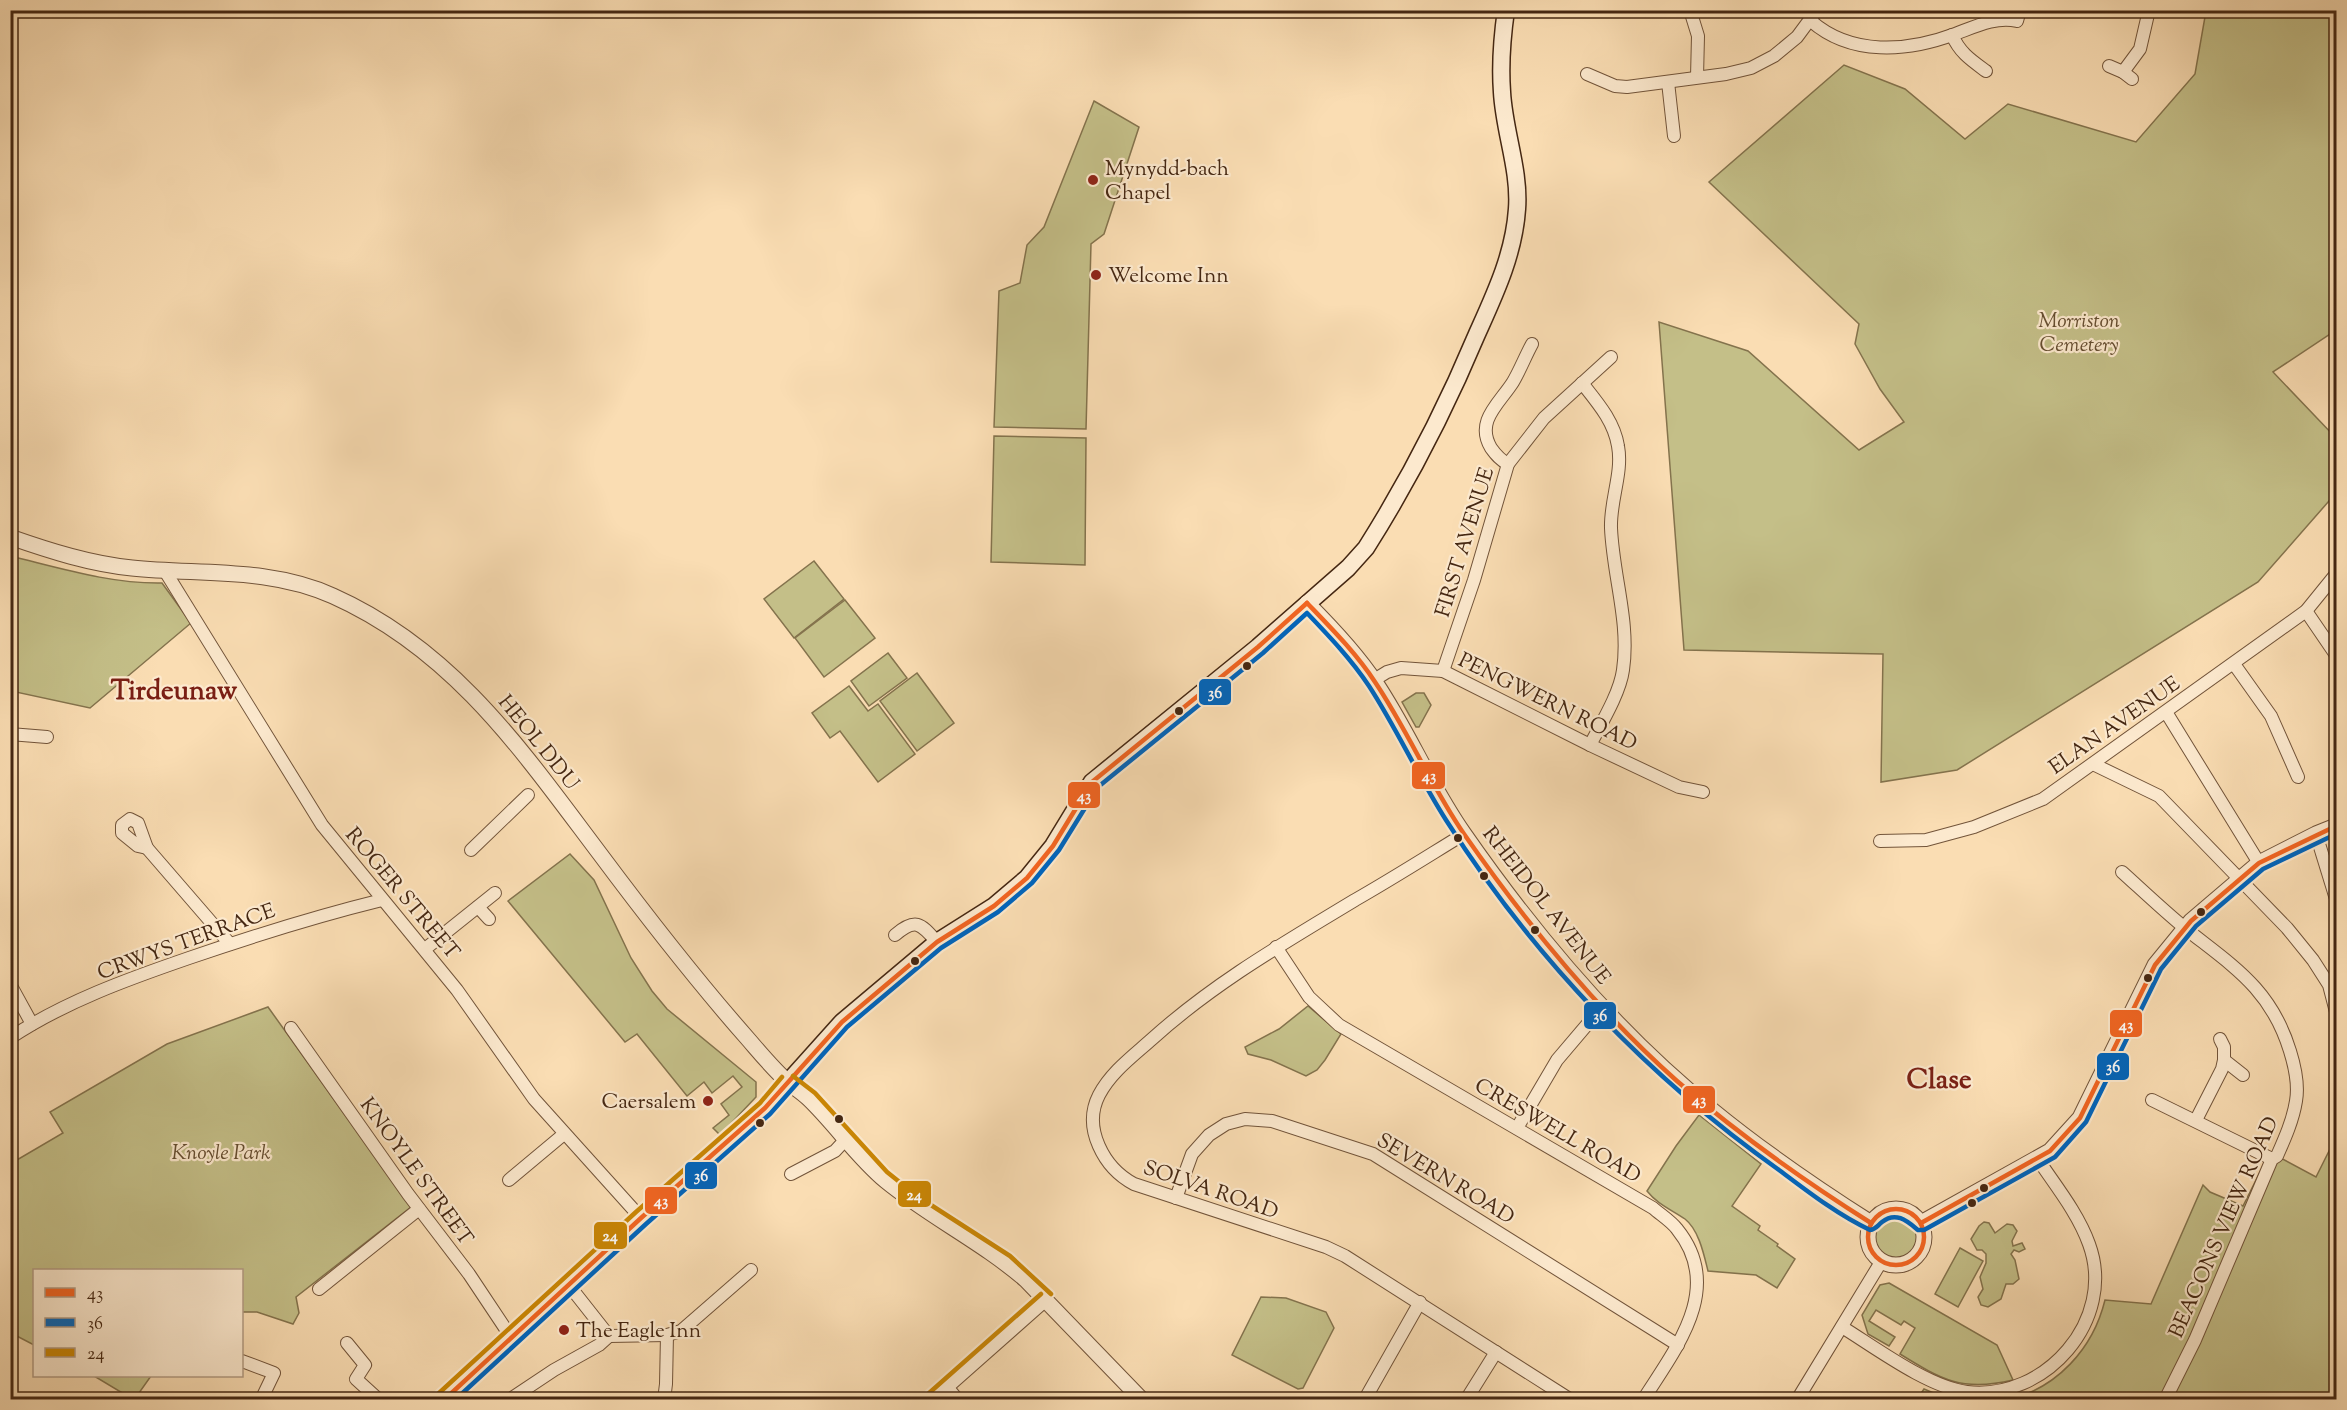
<svg xmlns="http://www.w3.org/2000/svg" width="2347" height="1410" viewBox="0 0 2347 1410" font-family="'Sorts Mill Goudy',serif">
  <style>
    .green { fill: #c4bf88; stroke: #84734d; stroke-width: 1.5 }
    .lines { fill: none; stroke-linecap: round; stroke-linejoin: round }
    .minor-casing { stroke: #72543a; stroke-width: 14 }
    .tertiary-casing { stroke: #72543a; stroke-width: 17 }
    .secondary-casing { stroke: #452712; stroke-width: 19 }
    .minor { stroke: #fce9ce; stroke-width: 12 }
    .tertiary { stroke: #fce9ce; stroke-width: 15 }
    .secondary { stroke: #fce9ce; stroke-width: 16 }
    .bus-1-casing { stroke: #fce9ce; stroke-width: 9 }
    .bus-2-casing { stroke: #fce9ce; stroke-width: 9 }
    .bus-3-casing { stroke: #fce9ce; stroke-width: 9 }
    .bus-1 { stroke: #f26522; stroke-width: 4.5 }
    .bus-2 { stroke: #0065bd; stroke-width: 4.5 }
    .bus-3 { stroke: #ca8604; stroke-width: 4.5 }
    .poi-dot { fill: #8f2418; stroke: #fce9ce; stroke-width: 2 }
    .bus-dot { fill: #452712; stroke: #fce9ce; stroke-width: 2 }
    .labels { text-anchor: middle; stroke-width: 4.5; stroke-linejoin: round; paint-order: stroke }
    .poi-label { font-size: 21px; fill: #452712; stroke: #fce9ce; text-anchor: start }
    .park-label { font-size: 21px; font-style: italic; fill: #654d30; stroke: #fce9ce }
    .street-label { font-size: 21px; fill: #452712; stroke: #fce9ce }
    .district-label { font-size: 27px; font-weight: bold; fill: #7a1f14; stroke: #fce9ce }
    .line-badge { stroke: #fce9ce; stroke-width: 2 }
    .badge-label { font-size: 16px; text-anchor: middle; font-weight: bold; fill: #fff }
  </style>
  <rect width="100%" height="100%" fill="#faddb3"/>
  <filter id="stains"><feTurbulence type="fractalNoise" baseFrequency=".00333" numOctaves="4"/><feColorMatrix values="0 0 0 0 .2 0 0 0 0 .09 0 0 0 0 .02 0 0 0 .5 -.17"/></filter>
  <radialGradient id="worn" r=".72"><stop offset=".6" stop-color="#630" stop-opacity="0"/><stop offset="1" stop-color="#630" stop-opacity=".3"/></radialGradient>
  <g class="green">
    <path d="M2206 11H2336V330L2273 372 2336 438V493L2258 582 1957 770 1881 782 1883 654 1684 650 1659 322 1748 351 1859 450 1904 422 1880 389 1855 344 1859 324 1709 182 1844 65 1905 89 1965 139 2008 104 2136 142 2195 74Z"/>
    <path d="M1094 101 1139 127 1104 234 1091 244 1086 429 994 427 999 291 1020 283 1027 245 1044 227Z"/>
    <path d="M994 436 1086 438 1085 565 991 562Z"/>
    <path d="M10 556C60 568 111 584 162 583L191 623 90 708 11 691Z"/>
    <path d="M814 561 844 599 794 638 764 599Z"/>
    <path d="M845 600 875 638 824 677 795 638Z"/>
    <path d="M888 653 907 678 869 706 851 681Z"/>
    <path d="M917 673 954 723 917 751 880 701Z"/>
    <path d="M849 686 868 711 878 704 915 754 878 782 840 731 830 738 812 713Z"/>
    <path d="M1416 693H1424L1431 705 1419 727H1416L1402 702Z"/>
    <path d="M570 854 594 880 631 958 652 991 667 1009 756 1082V1097L720 1135 713 1128 729 1115 721 1104 742 1087 733 1076 712 1093 704 1082 687 1096 637 1034 625 1042 508 901Z"/>
    <path d="M1308 1006 1341 1034 1325 1060 1317 1070 1306 1076 1271 1060 1248 1054 1245 1047 1279 1029Z"/>
    <path d="M268 1007 411 1207 296 1297 299 1313 293 1324 257 1312H242V1270H34V1345L11 1333 10 1164 63 1133 50 1112 167 1044Z"/>
    <path d="M1699 1115 1761 1164 1732 1206 1760 1226 1758 1230 1778 1244 1777 1246 1795 1259 1777 1288 1756 1275 1708 1271C1704 1255 1699 1230 1685 1219 1672 1210 1657 1204 1647 1191L1676 1146Z"/>
    <path d="M2336 1137V1399L2008 1400C2057 1388 2093 1349 2105 1300L2151 1304 2203 1185 2210 1192 2243 1206 2264 1164 2277 1156 2316 1177Z"/>
    <circle cx="1896" cy="1237" r="23"/>
    <path d="M1984 1222 1989 1223 1995 1233 2007 1224 2013 1225 2017 1231 2012 1241 2013 1246 2022 1243 2025 1249 2019 1252 2014 1250 2011 1254 2015 1260 2019 1279 2013 1284H2006L2001 1299 1988 1307 1981 1305 1978 1297 1983 1289 1980 1277 1986 1263V1254L1982 1250H1977L1971 1239 1979 1226Z"/>
    <path d="M1960 1248 1983 1261 1958 1307 1935 1294Z"/>
    <path d="M1889 1283 1997 1345 2013 1380C1962 1392 1942 1380 1900 1354L1915 1328 1904 1321 1901 1325 1876 1310 1869 1321 1895 1337 1889 1346 1868 1334 1862 1315 1880 1285Z"/>
    <path d="M1261 1297 1286 1298 1326 1312 1334 1328 1303 1388 1298 1389 1232 1355Z"/>
    <path d="M94 1376H151L134 1400Z"/>
    <path d="M1924 1389 1948 1399H1917Z"/>
  </g>
  <g class="lines">
    <defs>
      <g id="minor">
        <path d="M1690 10 1698 36 1697 77"/>
        <path d="M1811 21C1851 56 1907 52 1955 34 1974 27 1996 16 2017 21L2020 10"/>
        <path d="M1952 35C1960 53 1971 60 1986 71"/>
        <path d="M2109 66 2123 72 2132 79"/>
        <path d="M2123 72 2140 49 2149 10"/>
        <path d="M1587 74 1615 86 1627 87 1726 74 1751 68 1774 56 1797 37 1817 10"/>
        <path d="M1668 82 1674 136"/>
        <path d="M1582 383C1597 402 1614 421 1618 446 1623 473 1610 500 1611 528 1613 576 1630 622 1623 670 1620 693 1601 724 1590 745"/>
        <path d="M1508 464C1500 460 1496 455 1491 448 1475 421 1499 404 1513 382 1520 370 1525 357 1532 344"/>
        <path d="M165 571 322 825 457 990 534 1099 641 1218"/>
        <path d="M2306 611 2336 655"/>
        <path d="M2234 664 2271 716 2298 777"/>
        <path d="M1443 671 1474 580 1508 464 1544 418 1611 357"/>
        <path d="M1374 680 1387 672 1401 668 1443 671 1590 745 1679 787 1703 792"/>
        <path d="M2166 712 2259 863"/>
        <path d="M10 734 47 737"/>
        <path d="M2093 764 2159 796 2287 928 2313 960 2329 985 2336 1012"/>
        <path d="M130 819 138 823 147 848 138 846 122 833V825Z"/>
        <path d="M1464 834C1428 856 1392 879 1355 900 1284 943 1214 983 1152 1039 1133 1056 1111 1072 1099 1095 1082 1128 1104 1168 1134 1184L1326 1247 1345 1256 1571 1400"/>
        <path d="M2316 834 2336 899"/>
        <path d="M1880 841 1926 840 1974 827 2043 799 2306 611 2336 574"/>
        <path d="M147 848 230 944"/>
        <path d="M471 850 528 795"/>
        <path d="M2122 872C2143 891 2164 911 2186 929 2234 967 2271 989 2290 1051 2295 1067 2299 1084 2296 1101 2293 1120 2285 1138 2277 1156L2272 1159 2195 1340 2165 1400"/>
        <path d="M478 907 489 919"/>
        <path d="M895 935C916 917 921 924 937 942"/>
        <path d="M1276 947 1309 997 1339 1025 1653 1208C1661 1215 1671 1221 1677 1229 1725 1288 1676 1348 1643 1400"/>
        <path d="M425 949 495 893"/>
        <path d="M10 984 32 1024"/>
        <path d="M291 1028 408 1194 469 1274 511 1337"/>
        <path d="M10 1038C64 1002 128 979 189 958 253 936 317 916 382 900"/>
        <path d="M2220 1039 2224 1047V1060L2243 1075"/>
        <path d="M2152 1100 2272 1159"/>
        <path d="M2196 1120 2222 1069 2224 1060"/>
        <path d="M1517 1128 1557 1060 1602 1007"/>
        <path d="M791 1174 835 1151 846 1139"/>
        <path d="M509 1180 564 1134"/>
        <path d="M1176 1198 1192 1154 1209 1135 1226 1124 1245 1119 1272 1121 1373 1154 1678 1345"/>
        <path d="M568 1284 609 1336 667 1335 681 1331 751 1270"/>
        <path d="M319 1289 419 1209"/>
        <path d="M1842 1327C1876 1348 1928 1387 1967 1392 2045 1401 2117 1320 2089 1244 2078 1213 2055 1185 2037 1158"/>
        <path d="M347 1343 365 1365 356 1379 379 1400"/>
        <path d="M242 1361 274 1373 261 1400"/>
        <path d="M948 1388 958 1400"/>
        <path d="M1365 1399 1420 1302"/>
        <path d="M509 1400 554 1370 599 1345 609 1336"/>
        <path d="M664 1400 666 1384 667 1335"/>
        <path d="M933 1400 1046 1300"/>
        <path d="M1466 1400 1496 1352"/>
        <path d="M1797 1400 1881 1262"/>
      </g>
      <g id="tertiary">
        <path d="M10 537C50 551 91 564 132 568 200 575 269 567 333 596 454 650 523 752 600 854 647 917 696 980 748 1039 761 1054 774 1070 789 1083 795 1088 803 1093 809 1099 836 1125 857 1157 886 1181 930 1217 982 1242 1026 1280L1142 1400"/>
        <path d="M1307 603C1331 627 1356 653 1375 682 1408 731 1430 786 1464 834 1535 936 1615 1032 1712 1110 1762 1151 1816 1188 1871 1223"/>
        <circle cx="1896" cy="1237" r="28"/>
        <path d="M1921 1223 2050 1151 2080 1118 2155 965 2191 921 2259 863 2316 834 2336 826"/>
      </g>
      <path id="secondary" d="M443 1400 641 1218 765 1108 842 1022 937 942 994 906 1027 878 1053 846 1092 782 1258 647 1348 568 1366 548C1409 480 1446 408 1477 334 1495 294 1514 254 1517 209 1520 170 1504 131 1502 92 1500 65 1502 38 1506 10"/>
    </defs>
    <use href="#minor" class="minor-casing"/>
    <use href="#tertiary" class="tertiary-casing"/>
    <use href="#secondary" class="secondary-casing"/>
    <use href="#minor" class="minor"/>
    <use href="#tertiary" class="tertiary"/>
    <use href="#secondary" class="secondary"/>
    <defs>
      <g id="bus-1">
        <path d="M1307 603C1331 628 1356 653 1375 682 1408 731 1431 786 1464 834 1526 923 1596 1009 1677 1081 1738 1134 1803 1180 1871 1223"/>
        <circle cx="1896" cy="1237" r="28"/>
        <path d="M1921 1223 2050 1151 2080 1118 2155 965 2191 921 2259 863 2336 826"/>
        <path d="M444 1400 641 1218 765 1108 842 1022 937 942 994 906 1027 878 1053 846 1092 782 1258 647 1307 603"/>
      </g>
      <path id="bus-2" d="M455 1400 646 1224 770 1114 847 1027 941 948 998 912 1032 883 1059 850 1098 787 1263 653 1307 613C1329 636 1351 659 1369 686 1397 729 1418 776 1446 820 1533 957 1647 1076 1779 1170 1807 1191 1838 1215 1870 1230 1876 1229 1877 1226 1882 1222 1896 1211 1907 1221 1918 1230H1924L2055 1157 2086 1122 2161 969 2196 926 2263 869 2336 834"/>
      <g id="bus-3">
        <path d="M793 1076 815 1093 887 1172 917 1196 1010 1256 1051 1294"/>
        <path d="M438 1394 636 1212 760 1103 782 1077"/>
        <path d="M928 1394 1041 1294"/>
      </g>
    </defs>
    <use href="#bus-1" class="bus-1-casing"/>
    <use href="#bus-2" class="bus-2-casing"/>
    <use href="#bus-3" class="bus-3-casing"/>
    <use href="#bus-1" class="bus-1"/>
    <use href="#bus-2" class="bus-2"/>
    <use href="#bus-3" class="bus-3"/>
  </g>
  <g class="poi-dot">
    <circle cx="1093" cy="180" r="6"/>
    <circle cx="1096" cy="275" r="6"/>
    <circle cx="708" cy="1101" r="6"/>
    <circle cx="564" cy="1330" r="6"/>
  </g>
  <g class="bus-dot">
    <circle cx="1247" cy="666" r="5"/>
    <circle cx="1179" cy="711" r="5"/>
    <circle cx="1458" cy="838" r="5"/>
    <circle cx="1484" cy="876" r="5"/>
    <circle cx="2201" cy="912" r="5"/>
    <circle cx="1535" cy="930" r="5"/>
    <circle cx="915" cy="961" r="5"/>
    <circle cx="2148" cy="978" r="5"/>
    <circle cx="839" cy="1119" r="5"/>
    <circle cx="760" cy="1123" r="5"/>
    <circle cx="1984" cy="1188" r="5"/>
    <circle cx="1972" cy="1203" r="5"/>
  </g>
  <g class="labels">
    <g class="poi-label">
      <text x="1105" y="175">Mynydd-bach<tspan x="1105" dy="24">Chapel</tspan></text>
      <text x="1108" y="282">Welcome Inn</text>
      <text x="696" y="1108" text-anchor="end">Caersalem</text>
      <text x="576" y="1337">The Eagle Inn</text>
    </g>
    <g class="park-label">
      <text x="2079" y="327">Morriston<tspan x="2079" dy="24">Cemetery</tspan></text>
      <text x="221" y="1159">Knoyle Park</text>
    </g>
    <g class="street-label">
      <text transform="translate(1464 542) rotate(-73)" y="7">FIRST AVENUE</text>
      <text transform="translate(1548 701) rotate(26)" y="7">PENGWERN ROAD</text>
      <text transform="translate(2114 725) rotate(-35)" y="7">ELAN AVENUE</text>
      <text transform="translate(539 742) rotate(51)" y="7">HEOL DDU</text>
      <text transform="translate(403 893) rotate(50)" y="7">ROGER STREET</text>
      <text transform="translate(1547 905) rotate(52)" y="7">RHEIDOL AVENUE</text>
      <text transform="translate(186 941) rotate(-20)" y="7">CRWYS TERRACE</text>
      <text transform="translate(1558 1130) rotate(30)" y="7">CRESWELL ROAD</text>
      <text transform="translate(417 1171) rotate(54)" y="7">KNOYLE STREET</text>
      <text transform="translate(1446 1178) rotate(31)" y="7">SEVERN ROAD</text>
      <text transform="translate(1211 1189) rotate(19)" y="7">SOLVA ROAD</text>
      <text transform="translate(2223 1227) rotate(-66)" y="7">BEACONS VIEW ROAD</text>
    </g>
    <g class="district-label">
      <text x="174" y="699">Tirdeunaw</text>
      <text x="1939" y="1088">Clase</text>
    </g>
  </g>
  <g class="line-badge">
    <rect x="1198" y="678" width="34" height="28" rx="6" fill="#0065bd"/>
    <rect x="1411" y="761" width="35" height="29" rx="6" fill="#f26522"/>
    <rect x="1067" y="781" width="34" height="28" rx="6" fill="#f26522"/>
    <rect x="1583" y="1001" width="34" height="29" rx="6" fill="#0065bd"/>
    <rect x="2109" y="1009" width="34" height="29" rx="6" fill="#f26522"/>
    <rect x="2096" y="1052" width="34" height="29" rx="6" fill="#0065bd"/>
    <rect x="1682" y="1085" width="34" height="29" rx="6" fill="#f26522"/>
    <rect x="684" y="1161" width="34" height="29" rx="6" fill="#0065bd"/>
    <rect x="897" y="1180" width="35" height="28" rx="6" fill="#ca8604"/>
    <rect x="644" y="1186" width="34" height="29" rx="6" fill="#f26522"/>
    <rect x="593" y="1221" width="35" height="29" rx="6" fill="#ca8604"/>
  </g>
  <g class="badge-label">
    <text x="1215" y="698">36</text>
    <text x="1429" y="781">43</text>
    <text x="1084" y="801">43</text>
    <text x="1600" y="1021">36</text>
    <text x="2126" y="1030">43</text>
    <text x="2113" y="1072">36</text>
    <text x="1699" y="1105">43</text>
    <text x="701" y="1181">36</text>
    <text x="914" y="1200">24</text>
    <text x="661" y="1206">43</text>
    <text x="610" y="1241">24</text>
  </g>
  <rect width="2347" height="1410" fill="none" stroke="#faddb3" stroke-width="36"/>
  <rect x="12" y="12" width="2323" height="1386" fill="none" stroke="#452712" stroke-width="3"/>
  <rect x="18" y="18" width="2311" height="1374" fill="none" stroke="#452712" stroke-width="1.5"/>
  <rect x="33" y="1269" width="210" height="108" fill="#fce9ce" stroke="#b39b83" stroke-width="1.5"/>
  <rect x="45" y="1288" width="30" height="9" fill="#f26522" stroke="#b39b83" stroke-width="1.5"/>
  <text x="87" y="1299" font-size="18" fill="#452712">43</text>
  <rect x="45" y="1318" width="30" height="9" fill="#0065bd" stroke="#b39b83" stroke-width="1.5"/>
  <text x="87" y="1329" font-size="18" fill="#452712">36</text>
  <rect x="45" y="1348" width="30" height="9" fill="#ca8604" stroke="#b39b83" stroke-width="1.5"/>
  <text x="87" y="1359" font-size="18" fill="#452712">24</text>
  <rect width="100%" height="100%" filter="url(#stains)"/>
  <rect width="100%" height="100%" fill="url(#worn)"/>
</svg>
